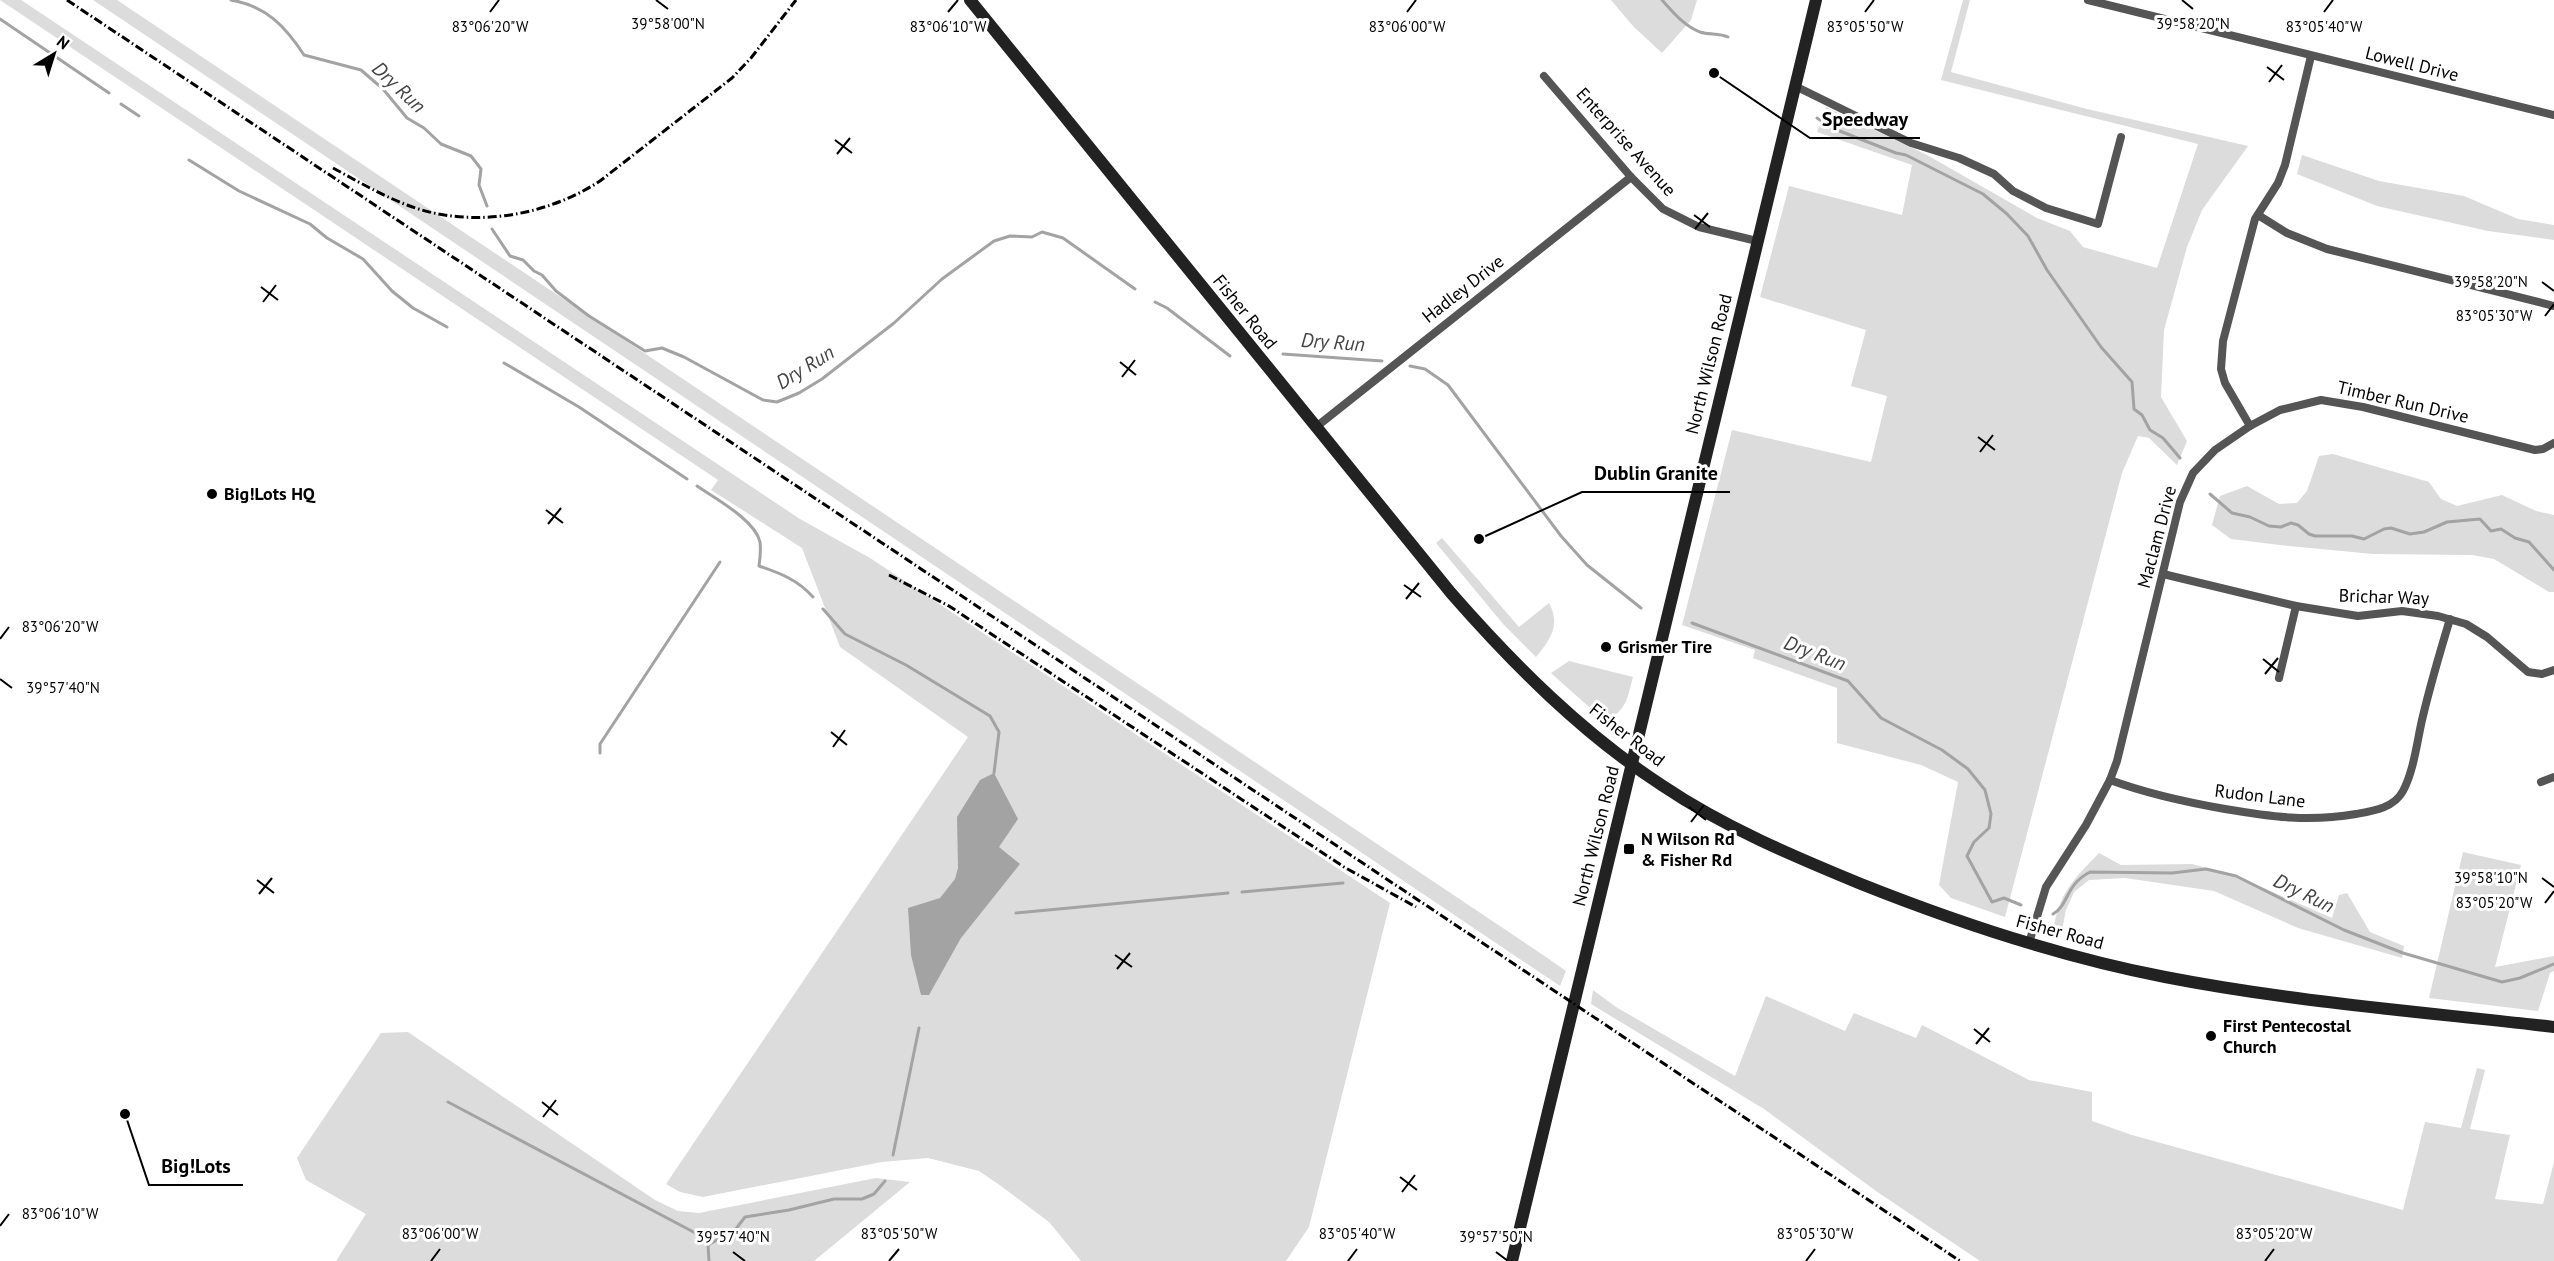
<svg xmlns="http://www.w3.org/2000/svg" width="2554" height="1261" viewBox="0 0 2554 1261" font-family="'PT Sans',sans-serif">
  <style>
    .green { fill: #dcdcdc }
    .water { fill: #a3a3a3 }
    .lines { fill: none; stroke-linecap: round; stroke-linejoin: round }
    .stream { stroke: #a3a3a3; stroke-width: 3 }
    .street { stroke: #555; stroke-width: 8 }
    .secondary { stroke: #222; stroke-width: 12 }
    .rail { stroke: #000; stroke-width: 3; stroke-dasharray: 9 3 1.5 3; stroke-linecap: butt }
    .ticks { fill: none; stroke: #000; stroke-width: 2 }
    .poi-dot { fill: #000; stroke: #fff; stroke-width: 2 }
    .labels { text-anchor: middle; stroke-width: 6; stroke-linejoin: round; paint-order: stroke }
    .street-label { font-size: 18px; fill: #000; stroke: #fff }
    .poi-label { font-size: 18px; font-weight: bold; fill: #000; stroke: #fff; text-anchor: start }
    .water-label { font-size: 20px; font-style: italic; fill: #444; stroke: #fff }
    .ticks-label { font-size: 15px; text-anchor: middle; fill: #000; stroke: #fff; stroke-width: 6; stroke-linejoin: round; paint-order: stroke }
    .leader { fill: none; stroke: #000; stroke-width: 2 }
    .callout-dot { fill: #000; stroke: #fff; stroke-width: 2 }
    .callout-label { font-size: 20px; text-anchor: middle; font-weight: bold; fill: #000; stroke: #fff; stroke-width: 6; stroke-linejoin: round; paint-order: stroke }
  </style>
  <rect width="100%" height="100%" fill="#fff"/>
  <g class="green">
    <path d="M0 0H21L800 519 870 558 1390 903 1309 1227 1286 1261H1081L1049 1222 1001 1186 979 1171 928 1158 882 1162 703 1197 680 1192 666 1184 968 737 840 647 802 548 711 490 718 480Z"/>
    <path d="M93 0H117L1546 957 1566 971 1560 986Z"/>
    <path d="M1611 0H1697L1691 20 1662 53 1633 26Z"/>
    <path d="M1963 0H1970L1951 72 2087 109 2248 146 2202 210 2187 247 2164 330 2161 397 2187 441 2177 465 2149 438 2138 436 2122 473 2005 917 1951 898 1939 885 1958 782 1921 765 1837 743V688L1753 658 1755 650 1682 625 1732 430 1871 462 1887 396 1851 386 1866 330 1760 297 1789 186 1902 215 1912 165 1817 132 1826 107 1927 155 2037 218 2070 231 2083 247 2157 268 2198 144 1941 80Z"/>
    <path d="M2302 155 2379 181 2464 196 2518 219 2554 225V240L2488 231 2377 206 2297 174Z"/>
    <path d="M2333 454 2429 482 2441 499 2457 506 2502 495 2536 511 2554 515V592H2549L2494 559 2472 555 2373 554 2289 546 2231 539 2212 525 2220 496 2247 486 2279 504 2297 503 2307 491 2319 456Z"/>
    <path d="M1442 538 1519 627 1549 603C1561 625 1550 640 1536 657L1504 625 1436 543Z"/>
    <path d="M1569 661 1633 677C1628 695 1627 709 1610 718L1598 715 1551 673Z"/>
    <path d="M2463 852 2521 865 2495 967 2554 956V971L2550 973 2538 1011 2429 998Z"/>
    <path d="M2099 853 2121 865 2192 864 2232 874 2332 918 2339 895 2347 893 2370 932 2404 946 2402 958 2298 928 2214 891 2125 878 2089 880 2074 892 2066 910 2061 935 2053 932C2059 893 2072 881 2099 853Z"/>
    <path d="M1593 990 1616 1007 1735 1076 1766 996 1845 1031 1854 1013 1916 1038 1922 1025 2029 1080 2092 1092V1121L2132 1135 2403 1210 2425 1122 2461 1128 2477 1068 2485 1070 2470 1129 2510 1135 2495 1199 2543 1204 2554 1162V1261H1980L1876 1191 1764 1109 1591 1004Z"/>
    <path d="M408 1032 655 1200 678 1211 699 1213 876 1178 910 1182 814 1261H336L366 1214 306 1180 297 1158 381 1033Z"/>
  </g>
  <path class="water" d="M994 773 1018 819 999 847 1020 864 961 938 929 995H921L911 955 908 908 940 898 955 879 958 868 957 817 980 780Z"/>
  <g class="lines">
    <g class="stream">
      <path d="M231 0C266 6 285 26 304 55L361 70 383 89 407 118 424 128 441 144 471 156 481 169 479 185 487 206"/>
      <path d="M1662 0C1673 12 1684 26 1700 32 1709 35 1719 33 1728 37"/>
      <path d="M0 19 109 93"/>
      <path d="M121 104 139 116"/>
      <path d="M1817 118 1832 128 1896 153 1906 155 1983 194 2007 214 2028 236 2047 270 2101 347 2132 382 2134 409 2142 415 2150 430 2163 438 2180 458"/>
      <path d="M189 160 239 191 310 224 327 238 363 259 392 291 413 308 447 327"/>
      <path d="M492 229 510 256 523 260 534 271 542 275 556 291 589 316 645 351 662 348 684 357 763 400 777 402 799 393 822 379 894 323 942 279 994 241 1010 236 1032 237 1042 232 1063 238 1135 289"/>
      <path d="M1155 302 1167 308 1230 356"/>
      <path d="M1283 354 1382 361"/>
      <path d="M504 363 579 407 687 479"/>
      <path d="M1410 366 1425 369 1448 385 1561 536 1587 565 1641 608"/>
      <path d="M697 486C716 499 755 520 760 542 761 550 760 559 759 566 780 573 798 580 813 597"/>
      <path d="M2210 494 2232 513 2250 517 2269 526 2281 527 2291 523 2298 525 2309 534 2315 536H2352L2364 539 2384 529 2391 528 2410 534 2424 532 2447 522 2480 519 2491 531 2501 529 2515 538 2529 542 2554 570"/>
      <path d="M823 609 845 634 906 665 990 716 999 732 994 773"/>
      <path d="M1692 623 1848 681 1881 718 1942 750 1968 769 1985 790 1991 814 1989 828 1974 842 1967 856 1992 902 2004 898 2021 905"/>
      <path d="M600 753V744L720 562"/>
      <path d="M1242 892 1343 883"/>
      <path d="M1016 913 1228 893"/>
      <path d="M2053 914C2069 905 2065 885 2090 872L2172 873 2206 869 2236 876 2344 930 2403 953 2502 982 2520 978 2554 964"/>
      <path d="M448 1102 701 1236 708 1245 735 1230 745 1217 789 1210 834 1199H862L874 1194 885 1181"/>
      <path d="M893 1155 919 1028"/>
      <path d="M708 1245 709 1261"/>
    </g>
    <g class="street">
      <path d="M2088 0 2554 115"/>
      <path d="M1544 76 1631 177 1663 209 1699 227 1757 241"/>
      <path d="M1795 86 1911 143 1959 158 1994 174 2013 191 2046 208 2098 224 2121 137"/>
      <path d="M2258 215 2287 233 2327 249 2554 306"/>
      <path d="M2250 426 2225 383 2221 369 2223 341 2255 219 2278 183 2285 165 2311 56"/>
      <path d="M1316 427 1631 177"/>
      <path d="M2163 574 2296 606 2358 616 2402 611 2438 616 2466 624 2487 637 2528 672 2542 674 2554 670"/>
      <path d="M2279 678 2296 606"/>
      <path d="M2110 780C2148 794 2185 802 2225 809 2272 817 2309 822 2356 814 2373 811 2394 808 2403 791 2414 770 2417 742 2422 720 2430 686 2440 652 2450 619"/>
      <path d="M2541 782 2554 777"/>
      <path d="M2029 943 2046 887 2086 825 2110 780 2117 761 2180 502 2193 473 2215 450 2250 426 2280 410 2321 400 2363 407 2535 450 2543 449 2554 443"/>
    </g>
    <g class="secondary">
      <path d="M970 0 1451 593C1514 665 1583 734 1663 786 1724 827 1793 856 1861 884 1959 923 2061 957 2165 977 2293 1002 2425 1012 2554 1027"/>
      <path d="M1512 1261 1816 0"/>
    </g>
    <g class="rail">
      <path d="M67 0 1960 1261"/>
      <path d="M333 168C357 181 381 195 407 205 469 229 545 217 600 181L732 78 751 58 796 0"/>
      <path d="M889 575 949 606 1344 867 1416 907"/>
    </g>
  </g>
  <path class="ticks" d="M656 0 668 9M2182 0 2193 9M490 12 499 0M948 12 958 0M1407 12 1416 0M1865 12 1874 0M2324 12 2333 0M2267 67 2284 80M2269 82 2282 65M835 140 852 153M837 154 850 138M1694 215 1710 227M1695 229 1708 213M2542 282 2554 291M261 287 278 300M263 302 276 285M2545 316 2554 304M1120 362 1136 375M1122 377 1135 360M1978 437 1995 450M1980 452 1993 435M546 510 563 523M548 524 561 508M1404 585 1421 597M1406 599 1419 583M0 639 9 627M2263 659 2279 672M2265 674 2278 658M0 679 12 688M831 732 847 745M833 747 845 730M1689 807 1706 820M1691 822 1704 805M2542 878 2554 887M257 880 274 893M259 894 272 878M2545 903 2554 891M1115 955 1132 967M1117 969 1130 953M1974 1029 1990 1042M1976 1044 1989 1028M542 1102 558 1115M543 1117 556 1100M1400 1177 1417 1190M1402 1192 1415 1175M0 1226 9 1214M733 1252 745 1261M1496 1252 1508 1261M431 1261 440 1249M889 1261 899 1249M1348 1261 1357 1249M1806 1261 1815 1249M2265 1261 2274 1249"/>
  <g class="poi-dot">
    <circle cx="212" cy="494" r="6"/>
    <circle cx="1606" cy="647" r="6"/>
    <rect x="1623" y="843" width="12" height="12" rx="3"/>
    <circle cx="2211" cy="1036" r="6"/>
  </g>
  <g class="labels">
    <g class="street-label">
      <text transform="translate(2412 64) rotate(14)" y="6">Lowell Drive</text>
      <text transform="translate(1626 142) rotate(48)" y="6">Enterprise Avenue</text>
      <text transform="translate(1463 289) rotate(-38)" y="6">Hadley Drive</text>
      <text transform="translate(1245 312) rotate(51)" y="6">Fisher Road</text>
      <text transform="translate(1709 364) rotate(-76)" y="6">North Wilson Road</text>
      <text transform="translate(2403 402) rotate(13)" y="6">Timber Run Drive</text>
      <text transform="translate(2157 537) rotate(-75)" y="6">Maclam Drive</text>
      <text transform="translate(2384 597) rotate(2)" y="6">Brichar Way</text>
      <text transform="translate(1627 735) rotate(38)" y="6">Fisher Road</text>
      <text transform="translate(2260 796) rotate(7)" y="6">Rudon Lane</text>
      <text transform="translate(1596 836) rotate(-76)" y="6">North Wilson Road</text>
      <text transform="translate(2060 932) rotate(15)" y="6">Fisher Road</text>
    </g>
    <g class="poi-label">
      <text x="224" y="500">Big!Lots HQ</text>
      <text x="1618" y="653">Grismer Tire</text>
      <text x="1641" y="845">N Wilson Rd<tspan x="1641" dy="21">&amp; Fisher Rd</tspan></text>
      <text x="2223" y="1032">First Pentecostal<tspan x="2223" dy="21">Church</tspan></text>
    </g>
    <g class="water-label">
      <text transform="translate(399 87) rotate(43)" y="7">Dry Run</text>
      <text transform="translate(1333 342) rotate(4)" y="7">Dry Run</text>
      <text transform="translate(805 367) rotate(-32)" y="7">Dry Run</text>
      <text transform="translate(1815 653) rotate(21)" y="7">Dry Run</text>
      <text transform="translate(2304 893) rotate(26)" y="7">Dry Run</text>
    </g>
  </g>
  <g class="ticks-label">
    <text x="668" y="29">39°58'00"N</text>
    <text x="2193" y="29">39°58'20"N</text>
    <text x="1407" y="32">83°06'00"W</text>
    <text x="1865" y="32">83°05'50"W</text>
    <text x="490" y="32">83°06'20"W</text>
    <text x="948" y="32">83°06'10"W</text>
    <text x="2324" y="32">83°05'40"W</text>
    <text x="2491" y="287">39°58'20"N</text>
    <text x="2494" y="321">83°05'30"W</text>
    <text x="60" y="632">83°06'20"W</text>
    <text x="63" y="693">39°57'40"N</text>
    <text x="2491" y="883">39°58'10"N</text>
    <text x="2494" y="908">83°05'20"W</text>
    <text x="60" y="1219">83°06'10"W</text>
    <text x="440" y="1239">83°06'00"W</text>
    <text x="899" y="1239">83°05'50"W</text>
    <text x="1357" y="1239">83°05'40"W</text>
    <text x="1815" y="1239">83°05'30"W</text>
    <text x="2274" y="1239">83°05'20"W</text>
    <text x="733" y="1242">39°57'40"N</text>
    <text x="1496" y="1242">39°57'50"N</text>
  </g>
  <path class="leader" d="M1714 73L1810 138H1920M1479 539L1582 492H1730M125 1114L149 1185H243"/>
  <g class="callout-dot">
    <circle cx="1714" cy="73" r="6"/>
    <circle cx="1479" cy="539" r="6"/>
    <circle cx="125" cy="1114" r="6"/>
  </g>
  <g class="callout-label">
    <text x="1865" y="126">Speedway</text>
    <text x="1656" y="480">Dublin Granite</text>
    <text x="196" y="1173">Big!Lots</text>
  </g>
  <g transform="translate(54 54) rotate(38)" stroke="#ffffff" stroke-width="4.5" paint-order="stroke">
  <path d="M0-4.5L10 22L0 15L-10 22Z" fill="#000000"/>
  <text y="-9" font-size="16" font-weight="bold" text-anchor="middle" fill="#000000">N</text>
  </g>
</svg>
